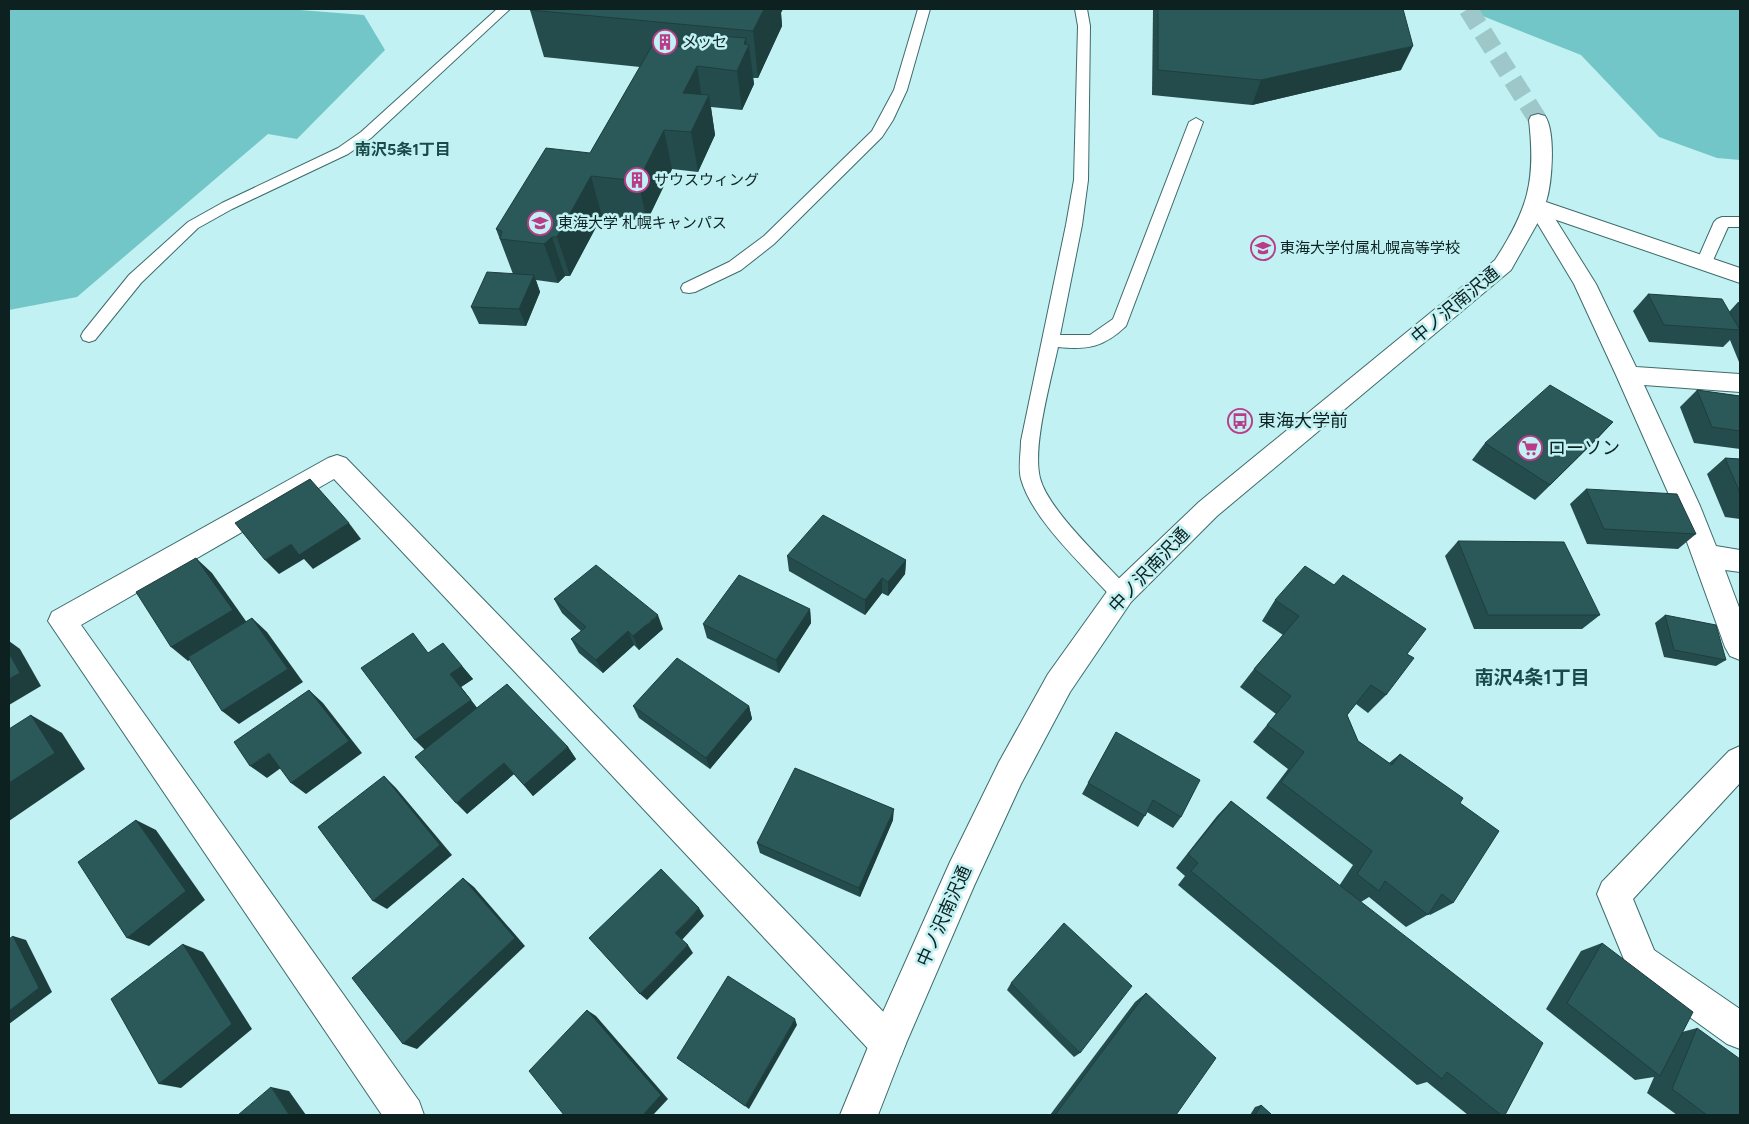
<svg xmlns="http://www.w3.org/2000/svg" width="1749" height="1124" viewBox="0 0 1749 1124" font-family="Figtree,'Noto Sans JP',sans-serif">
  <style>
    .green { fill: #73c6c7 }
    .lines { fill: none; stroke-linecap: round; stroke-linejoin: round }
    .secondary-tunnel { stroke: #9dc7c8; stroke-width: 19; stroke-dasharray: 19 9; stroke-linecap: butt }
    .lane-casing { stroke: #3e6b6b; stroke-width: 2 }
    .street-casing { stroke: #3e6b6b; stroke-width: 2 }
    .secondary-casing { stroke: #3e6b6b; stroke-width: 2 }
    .lane { fill: #fff; fill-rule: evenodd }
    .street { fill: #fff; fill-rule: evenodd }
    .secondary { fill: #fff; fill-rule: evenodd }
    .wall { fill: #254c4d }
    .shaded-wall { fill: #1e3e3e }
    .building { fill: #2b5859; stroke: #1e3e3e }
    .labels { text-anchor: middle; stroke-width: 5; stroke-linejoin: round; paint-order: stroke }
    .far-poi-label { font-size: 15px; fill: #0e2121; stroke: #c1f1f2; text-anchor: start }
    .far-neighbourhood-label { font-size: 16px; font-weight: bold; fill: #1b494a; stroke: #c1f1f2 }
    .street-label { font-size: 18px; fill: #0e2121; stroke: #c1f1f2 }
    .poi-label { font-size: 18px; fill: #0e2121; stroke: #c1f1f2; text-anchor: start }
    .neighbourhood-label { font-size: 19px; font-weight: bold; fill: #1b494a; stroke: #c1f1f2 }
  </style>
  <rect width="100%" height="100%" fill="#c1f1f2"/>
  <g class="green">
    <path d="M9 9H287L364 15 385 50 297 139 268 134 77 297 9 310Z"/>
    <path d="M1465 9H1740V160L1717 158 1659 137 1581 55Z"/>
  </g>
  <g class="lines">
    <path class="secondary-tunnel" d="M1468 9 1538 120"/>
    <defs>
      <g id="lane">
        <path d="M497 9H510L371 138 348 154 232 209 198 228 141 283 95 340 89 342 83 340 81 336 83 332 129 275 188 222 222 203 338 148 361 132Z"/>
        <path d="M918 9H930L907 90 893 120 882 137 774 244 741 270 695 292 689 293 683 292 681 288 683 284 729 262 764 236 872 131 894 90Z"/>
        <path d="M1075 9H1087L1090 26 1088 180 1082 225 1060 335H1090L1113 319 1189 122 1196 118 1203 122 1126 326C1104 347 1088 350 1058 347 1051 380 1032 447 1040 478 1048 510 1105 562 1128 588L1131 594 1128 600 1121 603 1114 600C1086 568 1032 520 1021 479 1018 467 1021 453 1021 441L1066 225 1074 180 1078 26Z"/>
        <path d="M1722 217H1740V227H1728L1710 267 1704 268 1698 267 1696 263 1714 222 1717 219Z"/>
      </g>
      <g id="street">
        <path d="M1537 200 1544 201 1596 284 1636 367 1740 374V392L1644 385 1700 506 1716 546 1740 550V572L1725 570 1740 610V660L1730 656 1725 647 1674 506 1616 375 1574 284 1527 206 1530 201Z"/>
        <path d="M337 455 346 458 901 1030 906 1043 901 1056 888 1061 875 1056 334 479 81 625 419 1101 424 1115H382L48 621 52 612 328 458Z"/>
        <path d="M1740 746V783L1633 899 1654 950 1740 1009V1049L1727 1044 1630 974 1597 894 1602 882 1729 751Z"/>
      </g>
      <path id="secondary" d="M1538 114 1545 116C1556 132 1552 184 1546 202L1740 268V283L1542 215 1511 270 1217 516 1131 602 1070 692 1021 784 974 886 904 1048 878 1115H840L875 1030 950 862 999 762 1048 674 1111 586 1199 502 1495 260C1528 209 1536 181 1529 120L1531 116Z"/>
    </defs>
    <use href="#lane" class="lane-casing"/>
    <use href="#street" class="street-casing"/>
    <use href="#secondary" class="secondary-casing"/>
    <use href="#lane" class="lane"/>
    <use href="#street" class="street"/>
    <use href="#secondary" class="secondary"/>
  </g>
  <g class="wall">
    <path d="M1153 9H1403L1401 70 1252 105 1152 95Z"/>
    <path d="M530 10 781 13 782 26 758 78H753L754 84 742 110 711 107 715 135 698 172 672 169 647 221 602 216 570 276H565L558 283 536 280 540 292 526 326 479 324 471 307 513 274 496 229 590 153 640 67 544 57Z"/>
    <path d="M1648 294 1729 312 1738 302H1740V362H1739L1730 340 1723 347 1649 342 1633 311Z"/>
    <path d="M1697 390 1740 396V449L1694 443 1680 407Z"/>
    <path d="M1613 422 1598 438 1535 500 1472 460 1485 443Z"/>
    <path d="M1725 458 1740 459V519L1725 517 1707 474Z"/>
    <path d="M1586 489 1696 534 1678 549 1587 544 1570 504Z"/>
    <path d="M1458 541 1600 615 1582 629H1474L1445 556Z"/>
    <path d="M787 556 906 560 905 574 888 596 882 593 865 615 789 571Z"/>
    <path d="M554 599 663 629 639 650 634 645 603 673 579 653 571 639 581 631 562 613Z"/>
    <path d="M1275 600 1407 654 1386 695 1368 713 1356 704 1347 715 1358 741 1389 763 1400 754 1460 803 1453 903 1430 915 1429 914 1406 927 1369 897 1361 902 1505 1115H1468L1427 1082 1417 1085 1178 885 1185 876 1176 868 1217 816 1231 801 1339 886 1353 865 1266 798 1288 769 1253 742 1276 714 1240 687 1254 669 1283 635 1262 621Z"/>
    <path d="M810 609 811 623 779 673 707 638 703 624Z"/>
    <path d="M1665 615 1726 660 1716 666 1664 657 1655 623Z"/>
    <path d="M429 653 462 666 473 679 461 687 477 708 568 747 576 759 533 796 514 774 467 814Z"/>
    <path d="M633 706H749L752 719 710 769 639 718Z"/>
    <path d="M1116 732 1181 817 1173 828 1147 812 1138 827 1082 794Z"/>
    <path d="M893 820 860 897 760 853 757 843Z"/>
    <path d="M1602 943 1682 1032 1697 1028 1740 1115H1677L1647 1093 1654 1077 1635 1080 1546 1009 1581 951Z"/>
    <path d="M1011 983 1080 1053 1074 1057 1007 990Z"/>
    <path d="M1146 993 1176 1115H1050L1135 1002Z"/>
    <path d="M1261 1105 1272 1115H1250L1255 1107Z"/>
  </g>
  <g class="shaded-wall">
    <path d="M764 9H783L781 13 782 26 758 78 753 31Z"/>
    <path d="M746 38 747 50 749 45 754 84 742 110 737 71Z"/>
    <path d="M1413 46 1401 70 1252 105 1261 80Z"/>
    <path d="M697 66 703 106 683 93Z"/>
    <path d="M709 95 715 135 698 172 691 132Z"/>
    <path d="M664 130 672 169 647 221 638 181Z"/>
    <path d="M591 176 602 216 570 276 557 237Z"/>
    <path d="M552 237 565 276 558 283 544 244Z"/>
    <path d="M534 275 540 292 526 326 519 309Z"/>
    <path d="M1613 422 1598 438 1535 500Z"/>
    <path d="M349 523 361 539 313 569 304 559 279 574 265 560 291 544Z"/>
    <path d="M196 558 212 573 248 624 188 661 171 647Z"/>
    <path d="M906 560 905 574 888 596V582Z"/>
    <path d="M882 578V593L865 615V600Z"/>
    <path d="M810 609 811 623 779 673 776 660Z"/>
    <path d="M658 615 663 629 639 650 633 636Z"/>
    <path d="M252 618 267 632 303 682 239 724 222 711Z"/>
    <path d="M628 631 634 645 603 673 596 660Z"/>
    <path d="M9 641 20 649 41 686 9 705Z"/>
    <path d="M462 666 473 679 461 687 481 713 427 752 415 740 450 674Z"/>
    <path d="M309 690 323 703 362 753 306 794 291 783Z"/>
    <path d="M749 706 752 719 710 769 706 758Z"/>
    <path d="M31 715 62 733 85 769 9 821V783Z"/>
    <path d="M568 747 576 759 533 796 524 785Z"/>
    <path d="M269 753 285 765 267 778 250 766Z"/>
    <path d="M504 763 514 774 467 814 456 803Z"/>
    <path d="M384 776 396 788 452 855 387 909 373 901Z"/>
    <path d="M894 809 893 820 860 897 859 888Z"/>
    <path d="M136 820 156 830 205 900 149 946 127 938Z"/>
    <path d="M463 878 474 887 525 946 417 1049 403 1044Z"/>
    <path d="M699 908 704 916 681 941 675 933Z"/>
    <path d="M13 936 26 940 52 992 9 1024V1011Z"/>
    <path d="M183 944 203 952 252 1029 181 1088 159 1084Z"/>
    <path d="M688 945 693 953 647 1000 640 994Z"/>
    <path d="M587 1010 596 1016 668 1099 653 1115H643Z"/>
    <path d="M795 1019 797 1025 749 1109 745 1106Z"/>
    <path d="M271 1087 289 1091 306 1115H289Z"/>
  </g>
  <g class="building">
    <path d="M531 9H764L753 31 530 10Z"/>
    <path d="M1158 9H1403L1413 46 1261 80 1158 70Z"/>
    <path d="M707 35 746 38 744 44 749 45 737 71 697 66 683 93 709 95 691 132 664 130 638 181 591 176 557 237H552L544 244 500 239 502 231 496 229 546 148 590 153 653 44 693 48 697 40H704Z"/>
    <path d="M487 272 534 275 519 309 471 307Z"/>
    <path d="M1648 294 1722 299 1740 330 1664 325Z"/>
    <path d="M1550 385 1613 422 1550 485 1485 443Z"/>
    <path d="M1697 390 1740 396V431L1712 427Z"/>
    <path d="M1725 458 1740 459V493Z"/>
    <path d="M310 479 349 523 299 555 291 544 265 560 235 523Z"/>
    <path d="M1586 489 1677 494 1696 534 1604 529Z"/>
    <path d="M823 515 906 560 888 582 882 578 865 600 787 556Z"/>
    <path d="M1458 541 1564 542 1600 615H1488Z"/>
    <path d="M196 558 233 610 171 647 136 592Z"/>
    <path d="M596 565 658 615 633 636 628 631 596 660 571 639 586 627 554 599Z"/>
    <path d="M1305 566 1334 585 1343 575 1426 629 1407 654 1414 658 1386 695 1371 685 1347 715 1358 741 1392 765 1400 754 1463 798 1460 803 1499 831 1453 903 1442 894 1428 915 1385 881 1379 891 1357 874 1372 851 1281 782 1304 752 1267 725 1291 696 1254 669 1299 616 1275 600Z"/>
    <path d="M739 575 810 609 776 660 703 624Z"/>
    <path d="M1665 615 1716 625 1726 660 1674 650Z"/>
    <path d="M252 618 288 669 222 711 188 657Z"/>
    <path d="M413 633 428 653 443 643 462 666 450 674 471 700 415 740 361 668Z"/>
    <path d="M9 653 20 673 9 679Z"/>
    <path d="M677 658 749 706 706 758 633 706Z"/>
    <path d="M507 684 568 747 524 785 504 763 456 803 415 757Z"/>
    <path d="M309 690 349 741 291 783 269 753 250 766 234 742Z"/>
    <path d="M31 715 55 753 9 783V729Z"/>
    <path d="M1116 732 1200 780 1181 817 1153 800 1145 816 1088 783Z"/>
    <path d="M795 768 894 809 859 888 757 843Z"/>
    <path d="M384 776 440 845 373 901 318 827Z"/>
    <path d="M1231 801 1543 1043 1505 1115H1501L1447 1072 1442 1079 1191 871 1198 863 1188 854Z"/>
    <path d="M136 820 186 891 127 938 78 862Z"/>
    <path d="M661 869 699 908 675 933 688 945 640 994 589 938Z"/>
    <path d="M463 878 515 938 403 1044 352 978Z"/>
    <path d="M1064 923 1132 986 1080 1053 1011 983Z"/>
    <path d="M13 936 39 988 9 1011V939Z"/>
    <path d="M1602 943 1693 1012 1660 1076 1567 1003Z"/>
    <path d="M183 944 232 1024 159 1084 111 999Z"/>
    <path d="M728 976 795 1019 745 1106 677 1058Z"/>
    <path d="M1146 993 1216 1058 1176 1115H1055Z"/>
    <path d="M587 1010 661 1095 643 1115H564L529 1071Z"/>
    <path d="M1697 1028 1740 1059V1115H1707L1672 1089Z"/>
    <path d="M271 1087 289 1115H238Z"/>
    <path d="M1261 1105 1272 1115H1255Z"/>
  </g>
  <defs>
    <symbol id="building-ring" viewBox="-11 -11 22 22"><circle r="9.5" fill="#c1f1f2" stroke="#ba3c89" stroke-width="1.5"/><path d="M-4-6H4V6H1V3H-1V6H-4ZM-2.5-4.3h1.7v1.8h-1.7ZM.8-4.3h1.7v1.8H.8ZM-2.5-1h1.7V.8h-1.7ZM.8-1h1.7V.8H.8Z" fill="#ba3c89"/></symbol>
    <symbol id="university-ring" viewBox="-11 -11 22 22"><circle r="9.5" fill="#c1f1f2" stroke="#ba3c89" stroke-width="1.5"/><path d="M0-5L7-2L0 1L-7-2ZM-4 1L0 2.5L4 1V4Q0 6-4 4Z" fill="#ba3c89"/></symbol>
    <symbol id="school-ring" viewBox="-11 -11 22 22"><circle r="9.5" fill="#c1f1f2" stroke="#ba3c89" stroke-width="1.5"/><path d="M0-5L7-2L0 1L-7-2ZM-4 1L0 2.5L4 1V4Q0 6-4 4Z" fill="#ba3c89"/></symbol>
    <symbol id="bus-ring" viewBox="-11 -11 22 22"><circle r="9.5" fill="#c1f1f2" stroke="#ba3c89" stroke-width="1.5"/><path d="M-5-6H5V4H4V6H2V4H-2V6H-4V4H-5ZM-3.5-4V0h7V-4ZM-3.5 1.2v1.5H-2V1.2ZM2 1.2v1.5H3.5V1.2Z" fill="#ba3c89"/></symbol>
    <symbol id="supermarket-ring" viewBox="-11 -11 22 22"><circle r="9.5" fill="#c1f1f2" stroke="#ba3c89" stroke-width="1.5"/><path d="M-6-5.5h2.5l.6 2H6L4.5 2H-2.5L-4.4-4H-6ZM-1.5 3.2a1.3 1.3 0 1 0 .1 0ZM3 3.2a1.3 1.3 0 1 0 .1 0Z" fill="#ba3c89"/></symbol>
  </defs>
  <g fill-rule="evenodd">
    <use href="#building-ring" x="651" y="28" width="28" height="28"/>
    <use href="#building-ring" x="623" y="166" width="28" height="28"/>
    <use href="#university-ring" x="526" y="209" width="28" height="28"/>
    <use href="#school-ring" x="1249" y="234" width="28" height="28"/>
    <use href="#bus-ring" x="1226" y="407" width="28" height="28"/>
    <use href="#supermarket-ring" x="1516" y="434" width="28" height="28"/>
  </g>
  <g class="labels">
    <g class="far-poi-label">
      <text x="682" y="47">メッセ</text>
      <text x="654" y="185">サウスウィング</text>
      <text x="558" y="228">東海大学 札幌キャンパス</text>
      <text x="1280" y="253">東海大学付属札幌高等学校</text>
    </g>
    <g class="far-neighbourhood-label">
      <text x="403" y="155">南沢5条1丁目</text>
    </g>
    <g class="street-label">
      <text transform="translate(1455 305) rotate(-40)" y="6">中ノ沢南沢通</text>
      <text transform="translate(1149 570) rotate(-47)" y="6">中ノ沢南沢通</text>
      <text transform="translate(944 916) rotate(-66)" y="6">中ノ沢南沢通</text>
    </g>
    <g class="poi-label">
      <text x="1258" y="427">東海大学前</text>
      <text x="1548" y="454">ローソン</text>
    </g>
    <g class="neighbourhood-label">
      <text x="1532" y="684">南沢4条1丁目</text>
    </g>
  </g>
  <rect width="1749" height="1124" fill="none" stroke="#0e2121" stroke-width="20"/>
</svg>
